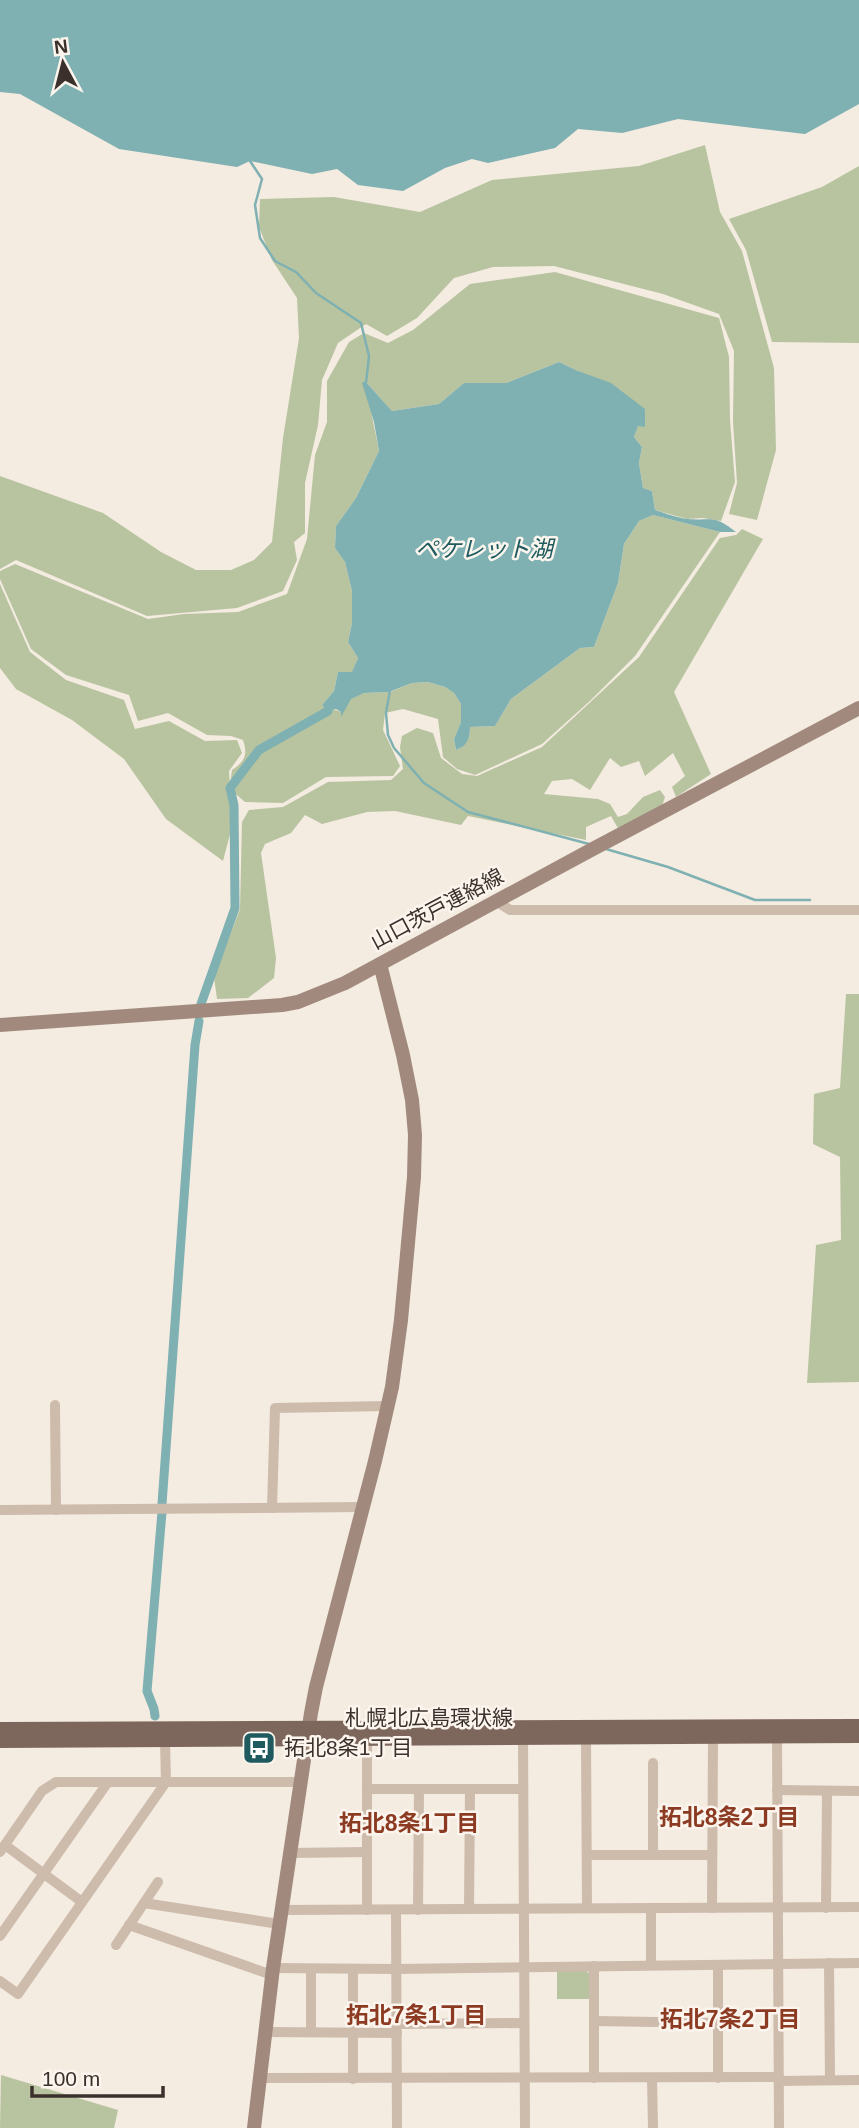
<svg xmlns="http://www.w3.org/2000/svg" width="859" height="2128" viewBox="0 0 859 2128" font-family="Arial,'Noto Sans JP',sans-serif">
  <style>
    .green { fill: #b8c4a0 }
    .water { fill: #7fb0b2 }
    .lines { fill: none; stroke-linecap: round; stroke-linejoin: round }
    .stream { stroke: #7fb0b2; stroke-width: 2.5 }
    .canal { stroke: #7fb0b2; stroke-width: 9 }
    .street { stroke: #cdbbac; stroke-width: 10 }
    .secondary { stroke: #a18a7d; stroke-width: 14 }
    .primary { stroke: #7d675c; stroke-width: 14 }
    .labels { text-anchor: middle; stroke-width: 5; stroke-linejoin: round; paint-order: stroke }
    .street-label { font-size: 21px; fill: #3b302b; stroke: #fbf5ee }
    .poi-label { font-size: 21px; fill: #3b302b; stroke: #fbf5ee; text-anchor: start }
    .water-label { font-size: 23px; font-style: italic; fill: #1f5a5e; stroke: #fbf5ee }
    .neighbourhood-label { font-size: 23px; font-weight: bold; fill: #8c3b22; stroke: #fbf5ee }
  </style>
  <rect width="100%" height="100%" fill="#f4ebe1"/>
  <g class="green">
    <path d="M705 145 720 212 742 251 774 368 776 450 757 520 729 514 737 483 733 422 734 351 719 314 663 294 554 266 493 267 454 278 417 318 387 336 366 324 338 343 322 380 318 425 305 483V533L294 542 297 560 283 591 237 608 147 616 16 560 0 569V476L103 513 161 552 196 570H231L254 560 272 542 283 438 299 338 297 298 272 260 259 227 260 199 334 197 420 212 492 180 639 166Z"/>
    <path d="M859 166V343L772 342 746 250 729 219 822 187Z"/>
    <path d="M555 272 719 318 729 357 730 420 735 482 721 521 703 518 687 519 655 510 652 491 643 488 639 463 642 447 634 437 638 425 644 426 578 371 559 362 506 383H464L439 404 392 411 365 381 379 451 356 498 336 526 335 548 345 562 352 591V623L348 642 358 658 352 673 338 672 334 691 322 705 341 712 351 698 364 693 390 692 412 683 428 682 445 687 454 693 461 704V722L454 739 456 750C467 746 470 738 470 727L495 726 511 699 580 648 594 647 618 583 624 544 639 521 653 515 720 532 635 656 591 700 542 744 475 775 457 769 443 757 438 719 403 709 385 713 383 730 400 766 393 776 326 777 283 803 245 802 230 789 231 830 223 861 166 819 124 759 72 720 16 689 0 668V584L30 652 66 680 124 700 135 729 169 721 205 741 237 740 242 753 229 771 230 785 232 770C245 761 248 755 243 740L231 736 207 735 168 713 138 721 129 695 66 675 31 649 0 579V571L15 564 148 619 184 614 238 612 287 594 307 539 315 455 327 422V381L349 342 364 333 388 343 413 330 470 284Z"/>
    <path d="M742 529 763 539 674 692 711 774 676 797 672 787 685 776 673 753 645 776 639 761 621 767 610 758 590 790 572 779 552 781 544 794 598 799 610 804 618 817 627 814 643 797 660 790 665 797 662 806 619 830 611 816 586 827V840L468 816 461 825 395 811 367 812 322 824 305 815 291 833 265 844 261 853 276 958 274 978 248 998 217 999 214 977 240 909 242 822 249 810 283 807 328 782 391 780 403 769 400 747 402 736 417 728 433 733 441 758 462 774 477 776 542 747 639 657 720 538 736 535Z"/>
    <path d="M846 994H859V1382L807 1383 816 1245 841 1240 840 1157 813 1144 814 1094 840 1088Z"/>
    <path d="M557 1970 586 1971 589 1973 590 1999H557Z"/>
    <path d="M1 2075 118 2110 114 2128H0Z"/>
  </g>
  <g class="water">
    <path d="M0 0H859V104L805 134 678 119 622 133 578 129 555 148 488 163 472 159 445 168 403 191 358 185 337 169 312 174 250 161 237 167 119 149 20 94 0 92Z"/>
    <path d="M559 362 578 371 611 383 645 409V427L638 426 634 437 642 447 639 463 643 488 652 491 655 510C665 513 677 518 688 519 713 521 713 514 736 532H720L653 515 639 521 624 544 618 583 594 647 580 648 511 699 495 726 470 727C470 739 467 746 456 750L454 739 461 722V704L454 693 445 687 428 682 412 683 389 692 364 693 351 699 341 717V712L336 709 328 711 322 705 334 691 338 672H352L358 658 348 642 352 623V591L345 562 335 548 336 526 356 498 379 451 374 422 362 383 365 381 392 411 439 404 464 383H506Z"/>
  </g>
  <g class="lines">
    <g class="stream">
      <path d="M250 157V161L262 179 255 205 260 238 275 261 296 272 316 293 361 323 369 356 366 383"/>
      <path d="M390 690 386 713 388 735 394 748 424 783 468 812 589 844"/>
      <path d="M606 849 668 867 755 900H810"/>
    </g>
    <g class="canal">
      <path d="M201 1004 235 908 234 805 230 788 259 750 328 711"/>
      <path d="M162 1504 195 1045 199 1021"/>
      <path d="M155 1716 154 1709 147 1691 162 1512"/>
    </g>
    <g class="street">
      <path d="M496 901 510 910H859"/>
      <path d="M55 1405 56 1510"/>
      <path d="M272 1508 275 1408 388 1406"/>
      <path d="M0 1510 362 1507"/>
      <path d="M523 1733 525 2128"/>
      <path d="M777 1733 779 2128"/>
      <path d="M586 1738 587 1908"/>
      <path d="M367 1739V1910"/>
      <path d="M653 1763V1855"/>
      <path d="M367 1789H523"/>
      <path d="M777 1790 859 1791"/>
      <path d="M5 1845 82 1902"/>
      <path d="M0 1852 42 1791 56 1782H301"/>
      <path d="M289 1853 367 1852"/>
      <path d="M587 1855H712"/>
      <path d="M144 1903 279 1924"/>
      <path d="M712 1908 713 1737"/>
      <path d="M826 1908 827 1791"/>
      <path d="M469 1909 470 1789"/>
      <path d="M281 1910 859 1907"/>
      <path d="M396 1910 397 2128"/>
      <path d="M418 1910 419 1789"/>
      <path d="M129 1925 272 1975"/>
      <path d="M0 1936 108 1782"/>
      <path d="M116 1945 158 1882"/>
      <path d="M829 1963 830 2080"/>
      <path d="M651 1965V1908"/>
      <path d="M718 1965V2078"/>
      <path d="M273 1968 396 1969 859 1963"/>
      <path d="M0 1981 18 1994 166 1782 165 1740"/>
      <path d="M594 2021 718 2023"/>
      <path d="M396 2024 524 2023"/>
      <path d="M265 2032 397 2033"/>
      <path d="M311 2032V1969"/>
      <path d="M260 2078 779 2077"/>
      <path d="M594 2078V1966"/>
      <path d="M652 2078 653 2128"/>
      <path d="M353 2079V1969"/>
      <path d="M779 2081 859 2080"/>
    </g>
    <g class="secondary">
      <path d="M0 1025 282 1005 298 1002 345 983 591 850 859 708"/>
      <path d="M254 2128 273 1968 311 1713 316 1687 375 1461 392 1387 401 1320 414 1177 415 1135 412 1100 403 1055 380 964"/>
    </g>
    <g class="primary">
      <path d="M0 1729 859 1726"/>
      <path d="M0 1741 859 1736"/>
    </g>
  </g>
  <defs>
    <symbol id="bus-square" viewBox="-11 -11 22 22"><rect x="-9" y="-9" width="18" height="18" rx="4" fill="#1f5a5e" stroke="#fbf5ee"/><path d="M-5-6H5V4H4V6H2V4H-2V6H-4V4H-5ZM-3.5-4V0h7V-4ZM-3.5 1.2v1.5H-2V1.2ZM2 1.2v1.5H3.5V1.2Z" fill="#fff"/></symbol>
  </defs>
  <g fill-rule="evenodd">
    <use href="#bus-square" x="240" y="1729" width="38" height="38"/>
  </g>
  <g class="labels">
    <g class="street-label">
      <text transform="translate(437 909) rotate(-28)" y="7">山口茨戸連絡線</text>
      <text x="429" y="1725">札幌北広島環状線</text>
    </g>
    <g class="poi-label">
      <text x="284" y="1755">拓北8条1丁目</text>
    </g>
    <g class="water-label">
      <text x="484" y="557">ペケレット湖</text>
    </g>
    <g class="neighbourhood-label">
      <text x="729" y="1825">拓北8条2丁目</text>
      <text x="409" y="1831">拓北8条1丁目</text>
      <text x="416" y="2023">拓北7条1丁目</text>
      <text x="730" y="2027">拓北7条2丁目</text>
    </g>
  </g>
  <g transform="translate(63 63) rotate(353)" stroke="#fbf5ee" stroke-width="5" paint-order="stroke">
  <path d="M0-5L12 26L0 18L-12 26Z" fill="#3b302b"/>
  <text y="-10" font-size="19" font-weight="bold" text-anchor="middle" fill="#3b302b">N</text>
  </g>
  <path d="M32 2086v10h131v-10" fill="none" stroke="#3b302b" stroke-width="3.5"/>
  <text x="42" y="2086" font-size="21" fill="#3b302b" stroke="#fbf5ee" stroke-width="5" paint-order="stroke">100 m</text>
</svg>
